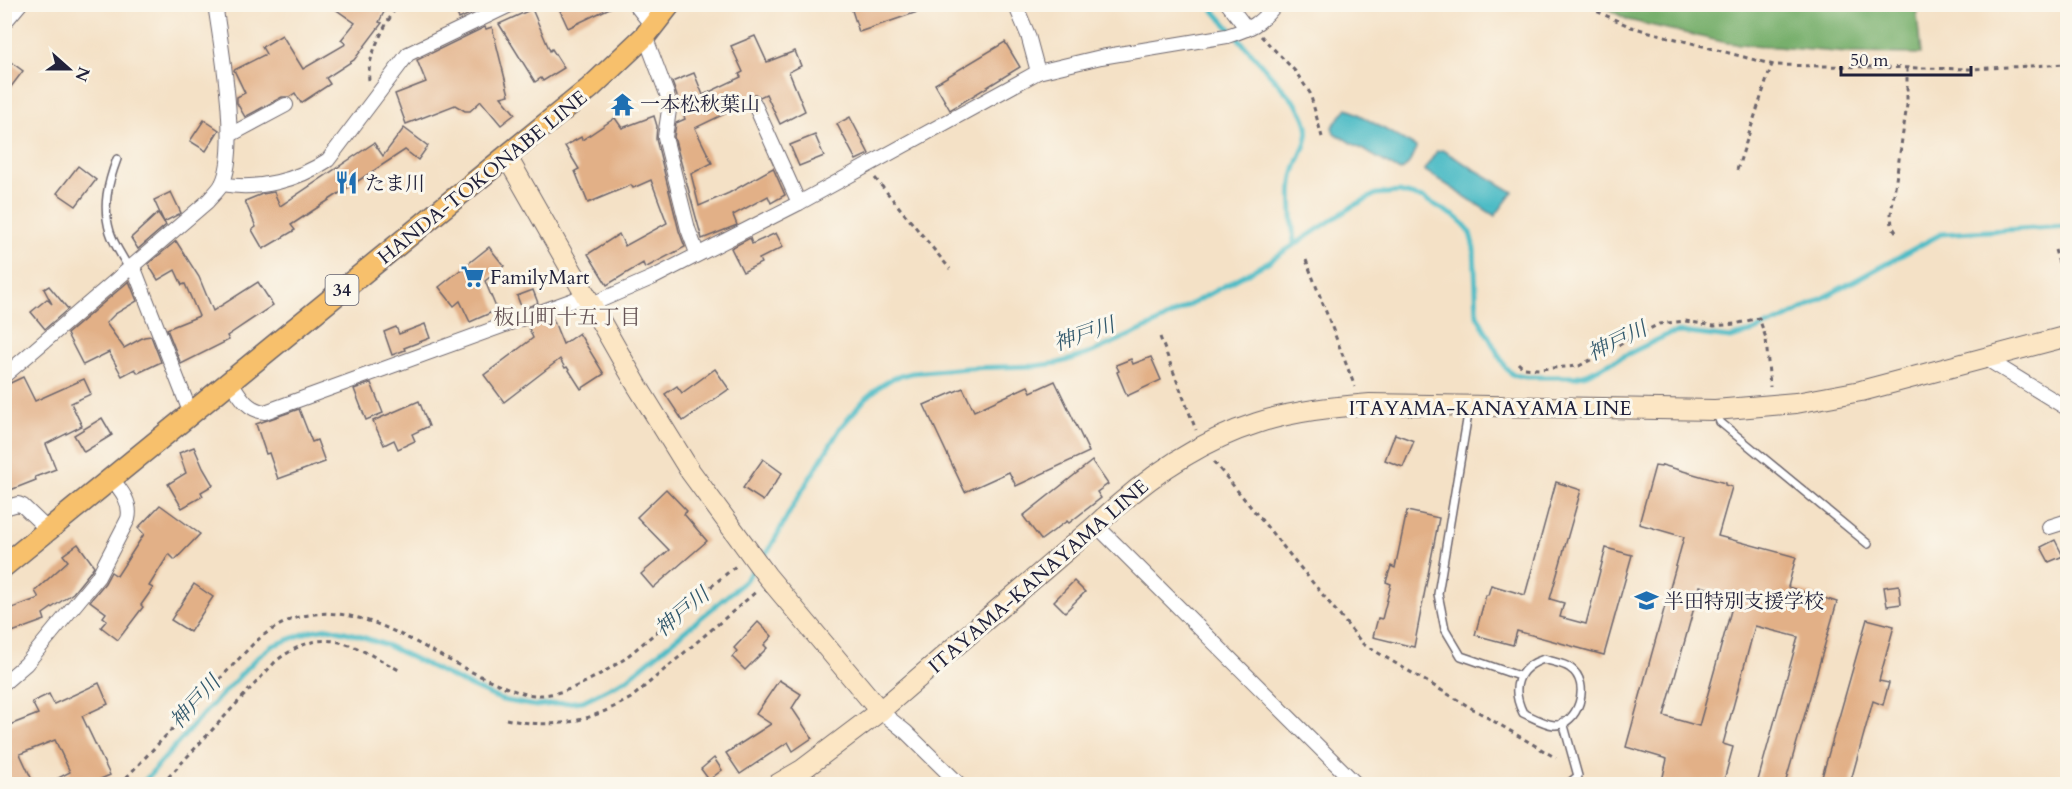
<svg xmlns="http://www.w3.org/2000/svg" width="2072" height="789" viewBox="0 0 2072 789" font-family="Cardo,'Noto Serif JP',serif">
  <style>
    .forest { fill: #77af6c; stroke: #4c6854; stroke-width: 1.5 }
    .water { fill: #4ebcc6; stroke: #386f80; stroke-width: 1.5 }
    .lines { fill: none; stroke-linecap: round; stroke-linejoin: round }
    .stream { stroke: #4ebcc6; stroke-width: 5 }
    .building { fill: #e2b087; fill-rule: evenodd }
    .lane-casing { stroke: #6c656c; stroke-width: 10 }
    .street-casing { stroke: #6c656c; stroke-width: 16 }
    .secondary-casing { stroke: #6c656c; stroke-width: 22 }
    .primary-casing { stroke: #6c656c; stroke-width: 24 }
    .path { stroke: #6c656c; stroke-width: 3; stroke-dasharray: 4.5 4.5; stroke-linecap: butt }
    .lane { stroke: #fff; stroke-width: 7 }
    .street { stroke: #fff; stroke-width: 14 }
    .secondary { stroke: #fce6c4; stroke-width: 20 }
    .primary { stroke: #f7c06c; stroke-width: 21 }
    .labels { text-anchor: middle; stroke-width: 6; stroke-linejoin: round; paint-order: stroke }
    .shield { fill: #fbf7ec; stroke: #636270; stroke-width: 1.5 }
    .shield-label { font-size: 18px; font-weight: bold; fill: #22223b }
    .poi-label { font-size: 20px; fill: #22223b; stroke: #fbf7ec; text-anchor: start }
    .street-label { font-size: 20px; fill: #22223b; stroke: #fbf7ec }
    .neighbourhood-label { font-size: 21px; fill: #655456; stroke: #fbf7ec }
    .water-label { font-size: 21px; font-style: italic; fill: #31586c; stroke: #fbf7ec }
  </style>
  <rect width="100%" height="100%" fill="#fbf7ec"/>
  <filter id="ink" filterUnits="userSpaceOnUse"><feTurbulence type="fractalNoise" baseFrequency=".0167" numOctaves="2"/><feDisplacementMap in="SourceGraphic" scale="12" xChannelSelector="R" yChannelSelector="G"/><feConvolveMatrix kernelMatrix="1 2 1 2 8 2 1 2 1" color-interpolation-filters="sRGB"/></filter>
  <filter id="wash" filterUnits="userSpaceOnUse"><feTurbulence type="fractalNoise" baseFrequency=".008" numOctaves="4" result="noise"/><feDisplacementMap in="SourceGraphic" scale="24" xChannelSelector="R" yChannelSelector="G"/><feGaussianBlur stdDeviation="1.35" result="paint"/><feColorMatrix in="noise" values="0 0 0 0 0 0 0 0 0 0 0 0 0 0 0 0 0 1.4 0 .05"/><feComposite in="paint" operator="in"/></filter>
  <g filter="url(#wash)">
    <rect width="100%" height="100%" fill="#f4e1c6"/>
    <path class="forest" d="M1601 5H1916L1921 54 1847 53 1727 43 1628 20Z"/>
    <g class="water">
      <path d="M1347 108 1416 147C1416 154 1407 168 1400 171L1334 133 1332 127Z"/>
      <path d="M1442 150 1513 192 1495 216 1424 170 1437 151Z"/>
    </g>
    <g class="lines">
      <g class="stream">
        <path d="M1208 4 1298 106C1319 138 1300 146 1293 177 1289 192 1293 227 1294 244"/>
        <path d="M142 784 205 712 258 657 272 646 311 631 328 628 357 635 386 645 472 687 502 700 536 706 583 701 627 679 744 582 770 548 794 504 841 427 866 398 879 387 893 378 912 373 967 368 1035 366 1058 363 1088 354 1153 325 1268 262 1353 206 1376 194 1399 192 1423 198 1456 217 1464 224 1470 233 1474 248 1477 315 1505 367 1513 375 1526 377H1575L1587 374 1669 334 1680 332 1730 338 1749 333 1784 319 1941 234 2068 226"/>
      </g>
    </g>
    <g id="blocks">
      <g class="building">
        <path d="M328 4H388L379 22 382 23 354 60 326 78 330 84 301 103 295 93 289 97H282L245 117 237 103V97L245 93 234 70 266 54 262 47 282 35 303 69 346 44 341 40 355 23Z"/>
        <path d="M454 4H478L480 9 459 19Z"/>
        <path d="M557 4H618L568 28Z"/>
        <path d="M850 4H932V7L859 32Z"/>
        <path d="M532 9 550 51 552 49 564 68 543 81 541 78 535 82 499 24Z"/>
        <path d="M485 27 486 29 492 27 509 95 501 97 515 114 501 125 481 101 470 111H465L455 105 406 124 395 94 426 82 417 60Z"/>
        <path d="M755 36 767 62 795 51 801 66 789 72 805 111 780 124 766 94 760 97 755 94 750 95 746 98 745 104 695 128 712 163 691 174 699 206 729 193 773 168 785 195 771 203 768 196 733 215 737 225 702 239 674 137 676 123 685 119 672 82 694 73 703 95 741 77 739 74 743 72 731 46Z"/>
        <path d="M1005 42 1020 67 950 110 935 84Z"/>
        <path d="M4 57 23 71 4 96Z"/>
        <path d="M654 116 657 126 656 139 679 231 685 247 645 268 643 263 607 285 588 254 619 234 625 246 667 223 651 180 633 188 631 185 588 203 575 171 579 169 565 146 581 137 582 140 615 118 622 128Z"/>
        <path d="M850 117 869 154 856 160 837 124Z"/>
        <path d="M204 120 219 130 206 151 190 141Z"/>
        <path d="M404 128 428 146 418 160 405 150 291 225 295 230 263 249 252 230 256 227 245 201 262 194 274 192 280 206 374 143 383 156Z"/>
        <path d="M815 135 824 156 799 166 790 145Z"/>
        <path d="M78 166 96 180 76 206 57 193Z"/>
        <path d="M171 192 181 213 164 222 154 200Z"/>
        <path d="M158 213 166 225 138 249 131 238Z"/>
        <path d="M776 233 783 247 759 259 761 263 743 272 731 248 750 238 752 244Z"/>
        <path d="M176 241 199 277 213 311 258 282 273 305 227 336 229 340 181 364 167 329 199 316 185 284 182 285 175 270 158 280 148 264Z"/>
        <path d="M489 247 504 266 485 281 497 310 470 322 460 301 454 306 439 287Z"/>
        <path d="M129 281 137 301 115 314 106 323 124 348 144 337 151 336 161 362 138 373 135 369 122 376 109 352 83 365 67 334Z"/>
        <path d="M49 286 68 309 45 329 31 312 47 299 52 304 44 289Z"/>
        <path d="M533 290 538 303 522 309 517 296Z"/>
        <path d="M553 319 563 344 579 333 604 374 581 389 567 367 565 368 560 359 504 402 484 375 533 338 528 326Z"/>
        <path d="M425 324 430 338 404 348 405 350 392 355 384 332 396 327 399 334Z"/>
        <path d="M1151 357 1161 380 1127 396 1117 372 1119 371 1116 365 1131 359 1133 364Z"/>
        <path d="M715 369 729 389 683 421 665 394 677 386 682 393Z"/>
        <path d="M23 377 35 401 84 379 91 394 71 403 82 426 46 444 56 469 35 477 36 480 8 491 4 483V386Z"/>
        <path d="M1055 381 1089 452 1016 486 1009 472 965 492 924 405 963 388 974 411 1028 386 1031 392Z"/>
        <path d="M371 383 383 413 366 420 354 389Z"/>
        <path d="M419 401 429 426 412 434 415 441 398 449 394 440 384 445 373 421Z"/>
        <path d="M299 409 312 442 317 440 325 462 278 479 269 453 266 454 256 424Z"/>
        <path d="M102 418 112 435 84 452 74 435Z"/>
        <path d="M1395 434 1414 441 1403 467 1385 460Z"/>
        <path d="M194 447 203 468 213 485 201 492 203 496 182 508 168 484 186 473 179 453Z"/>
        <path d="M763 459 782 473 763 501 743 488Z"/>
        <path d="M1092 461 1108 484 1097 492 1101 498 1069 523 1067 521 1041 540 1023 516Z"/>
        <path d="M1662 465 1725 483V485L1732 487 1718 536 1796 557 1788 587 1837 602 1785 784H1757L1798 637 1755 626 1723 744 1733 747 1723 784H1675L1662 781 1667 759 1626 747 1684 537 1639 524 1655 466 1661 467ZM1700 586 1735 596 1699 726 1664 716Z"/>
        <path d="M1556 482 1581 490 1550 599 1564 603 1560 617 1586 624 1606 548 1632 555 1604 655 1517 631 1513 645 1475 635 1486 595H1488L1491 585 1525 595Z"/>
        <path d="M666 489 687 511 684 514 707 541 653 588 641 574 669 550 637 517Z"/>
        <path d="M160 505 200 534 175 560 169 554 149 586 153 588 141 605 143 607 118 640 101 627 107 620 103 617 106 613 90 601 105 583 111 572 117 576 144 534 138 528Z"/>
        <path d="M1407 511 1439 518 1414 647 1373 637 1378 618 1382 619 1391 584 1386 582 1391 566 1395 568Z"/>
        <path d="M2055 540 2063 556 2049 562 2041 547Z"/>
        <path d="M78 544 94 566 90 572 73 593 43 614 45 620 4 635V611L39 598 35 591 68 561 63 555Z"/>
        <path d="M1074 581 1085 592 1065 612 1054 601Z"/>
        <path d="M194 584 213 597 190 632 171 620Z"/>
        <path d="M1899 585 1901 604 1887 606 1884 587Z"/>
        <path d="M1867 619 1894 626 1879 681 1889 683 1883 705 1873 701 1850 784H1820Z"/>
        <path d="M758 622 772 636 764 645 767 648 745 670 732 657 737 651 734 648Z"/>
        <path d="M779 680 801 694 792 708 812 738 793 751 788 742 740 774 726 753 771 724 756 714Z"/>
        <path d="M99 683 108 704 82 716 110 775 89 784H47L70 772 55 740 20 754 34 784H13L4 766V721L7 726 38 714 32 702 49 694 54 704Z"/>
        <path d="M714 758 722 770 709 780 701 769Z"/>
      </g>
    </g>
  </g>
  <g filter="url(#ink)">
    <use href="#blocks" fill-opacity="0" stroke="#6c656c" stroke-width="1.5"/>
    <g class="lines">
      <defs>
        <g id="lane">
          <path d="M117 159C108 183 102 206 110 232 114 245 123 257 129 269"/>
          <path d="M1469 408 1438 594 1445 629 1461 656 1519 676"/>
          <path d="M1716 411 1720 422 1868 544"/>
          <path d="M1544 659C1552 662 1563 663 1570 668 1593 683 1577 727 1554 725 1544 724 1532 717 1523 713 1511 689 1516 668 1544 659Z"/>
          <path d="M1563 722 1578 776 1568 784"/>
        </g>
        <g id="street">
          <path d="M635 4 653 27"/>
          <path d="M1015 4 1028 35 1038 72"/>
          <path d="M1228 4 1247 29"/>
          <path d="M4 23 20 4"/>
          <path d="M645 36 667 94 669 110 665 137 688 229 697 253"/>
          <path d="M754 103 799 203"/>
          <path d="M230 135 286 105"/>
          <path d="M222 184C258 191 298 180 328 160L408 54 512 4"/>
          <path d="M133 266 191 414"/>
          <path d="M592 304 654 277 799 203 1038 72 1101 57 1227 36C1252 28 1259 25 1276 4"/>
          <path d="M1985 358 2068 409"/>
          <path d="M4 376 207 202C212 196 219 190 222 184 240 149 221 45 215 4"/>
          <path d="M231 382C240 396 247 410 265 412L587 295"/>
          <path d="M4 508 18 504 23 506 48 530"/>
          <path d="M1096 525 1356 784"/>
          <path d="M2049 527 2068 521"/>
          <path d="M4 683 26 664 98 577 128 519C132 503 121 490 111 478"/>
          <path d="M880 711 906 732 959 784"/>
        </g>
        <g id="secondary">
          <path d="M507 157 638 387 690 471 767 576 880 711"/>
          <path d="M778 784 802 770 880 711 1096 525C1141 482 1197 442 1257 423 1293 411 1333 407 1370 404L1715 410 1796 403 1861 391 2068 336"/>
        </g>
        <path id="primary" d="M4 566 590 88 645 36 670 4"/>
      </defs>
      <use href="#lane" class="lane-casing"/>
      <use href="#street" class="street-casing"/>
      <use href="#secondary" class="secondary-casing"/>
      <use href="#primary" class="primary-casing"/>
      <g class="path">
        <path d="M1581 4 1631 27 1774 65 1970 69 2068 64"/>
        <path d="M1261 36 1295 71 1310 93 1322 137"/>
        <path d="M369 80C366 57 386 24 398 4"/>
        <path d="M1737 170 1772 64"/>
        <path d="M875 178 950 269"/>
        <path d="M1896 232 1892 226 1891 214 1907 105V68"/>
        <path d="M2055 250 2068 292"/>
        <path d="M1306 260 1355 387"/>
        <path d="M1160 337 1196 430"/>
        <path d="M1518 363 1523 368 1539 369 1579 366 1659 324 1685 321 1714 326 1735 324 1759 318 1766 338 1770 387"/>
        <path d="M1214 462 1363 644 1556 758"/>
        <path d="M506 719C555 730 588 722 631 698L757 591"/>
        <path d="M120 784 253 644C333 572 409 645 487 679 503 686 522 696 539 695 569 695 599 675 623 660L737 565"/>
        <path d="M162 784 276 661C327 622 352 646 401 671"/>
      </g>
      <use href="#lane" class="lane"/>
      <use href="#street" class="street"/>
      <use href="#secondary" class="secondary"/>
      <use href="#primary" class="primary"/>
    </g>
  </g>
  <defs>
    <symbol id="temple-bare" viewBox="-9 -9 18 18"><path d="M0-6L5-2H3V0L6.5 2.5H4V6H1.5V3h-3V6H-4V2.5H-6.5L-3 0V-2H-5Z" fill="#1f6fb2" stroke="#fbf7ec" stroke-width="2.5" paint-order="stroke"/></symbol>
    <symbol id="restaurant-bare" viewBox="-9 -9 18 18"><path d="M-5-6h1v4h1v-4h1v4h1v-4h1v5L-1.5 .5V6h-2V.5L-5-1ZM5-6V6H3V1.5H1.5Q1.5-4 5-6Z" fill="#1f6fb2" stroke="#fbf7ec" stroke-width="2.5" paint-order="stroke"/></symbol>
    <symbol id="supermarket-bare" viewBox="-9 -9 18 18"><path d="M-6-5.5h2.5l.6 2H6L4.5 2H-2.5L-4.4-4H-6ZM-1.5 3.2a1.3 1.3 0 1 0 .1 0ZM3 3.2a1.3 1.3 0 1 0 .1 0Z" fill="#1f6fb2" stroke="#fbf7ec" stroke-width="2.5" paint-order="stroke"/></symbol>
    <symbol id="school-bare" viewBox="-9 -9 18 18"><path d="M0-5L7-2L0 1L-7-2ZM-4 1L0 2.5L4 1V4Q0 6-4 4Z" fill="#1f6fb2" stroke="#fbf7ec" stroke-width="2.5" paint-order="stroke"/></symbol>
  </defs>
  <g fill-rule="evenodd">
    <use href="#temple-bare" x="606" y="88" width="33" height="33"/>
    <use href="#restaurant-bare" x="330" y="166" width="33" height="33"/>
    <use href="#supermarket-bare" x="456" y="260" width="33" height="33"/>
    <use href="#school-bare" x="1630" y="584" width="33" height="33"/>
  </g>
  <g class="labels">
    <rect class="shield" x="325.5" y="275" width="33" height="30" rx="4.5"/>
    <g class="shield-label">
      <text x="342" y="296">34</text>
    </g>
    <g class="poi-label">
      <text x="640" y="111">一本松秋葉山</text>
      <text x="365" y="190">たま川</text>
      <text x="490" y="284">FamilyMart</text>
      <text x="1664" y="608">半田特別支援学校</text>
    </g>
    <g class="street-label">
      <text transform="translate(482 177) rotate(-39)" y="7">HANDA-TOKONABE LINE</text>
      <text x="1490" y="415">ITAYAMA-KANAYAMA LINE</text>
      <text transform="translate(1038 576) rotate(-41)" y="7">ITAYAMA-KANAYAMA LINE</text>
    </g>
    <g class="neighbourhood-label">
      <text x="567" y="324">板山町十五丁目</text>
    </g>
    <g class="water-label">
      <text transform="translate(1084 334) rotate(-19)" y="7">神戸川</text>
      <text transform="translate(1617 341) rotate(-26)" y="7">神戸川</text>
      <text transform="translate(682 612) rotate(-40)" y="7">神戸川</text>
      <text transform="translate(195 702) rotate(-48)" y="7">神戸川</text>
    </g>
  </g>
  <rect width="2072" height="789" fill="none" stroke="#fbf7ec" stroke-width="24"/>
  <g transform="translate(69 69) rotate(111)" stroke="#fbf7ec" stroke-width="4.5" paint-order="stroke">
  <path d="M0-4.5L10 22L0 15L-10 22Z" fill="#22223b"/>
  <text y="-9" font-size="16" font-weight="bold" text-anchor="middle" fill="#22223b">N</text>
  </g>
  <path d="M1841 66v9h130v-9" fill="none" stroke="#22223b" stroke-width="3"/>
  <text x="1850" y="66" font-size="18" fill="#22223b" stroke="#fbf7ec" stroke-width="4.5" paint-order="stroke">50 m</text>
</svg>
